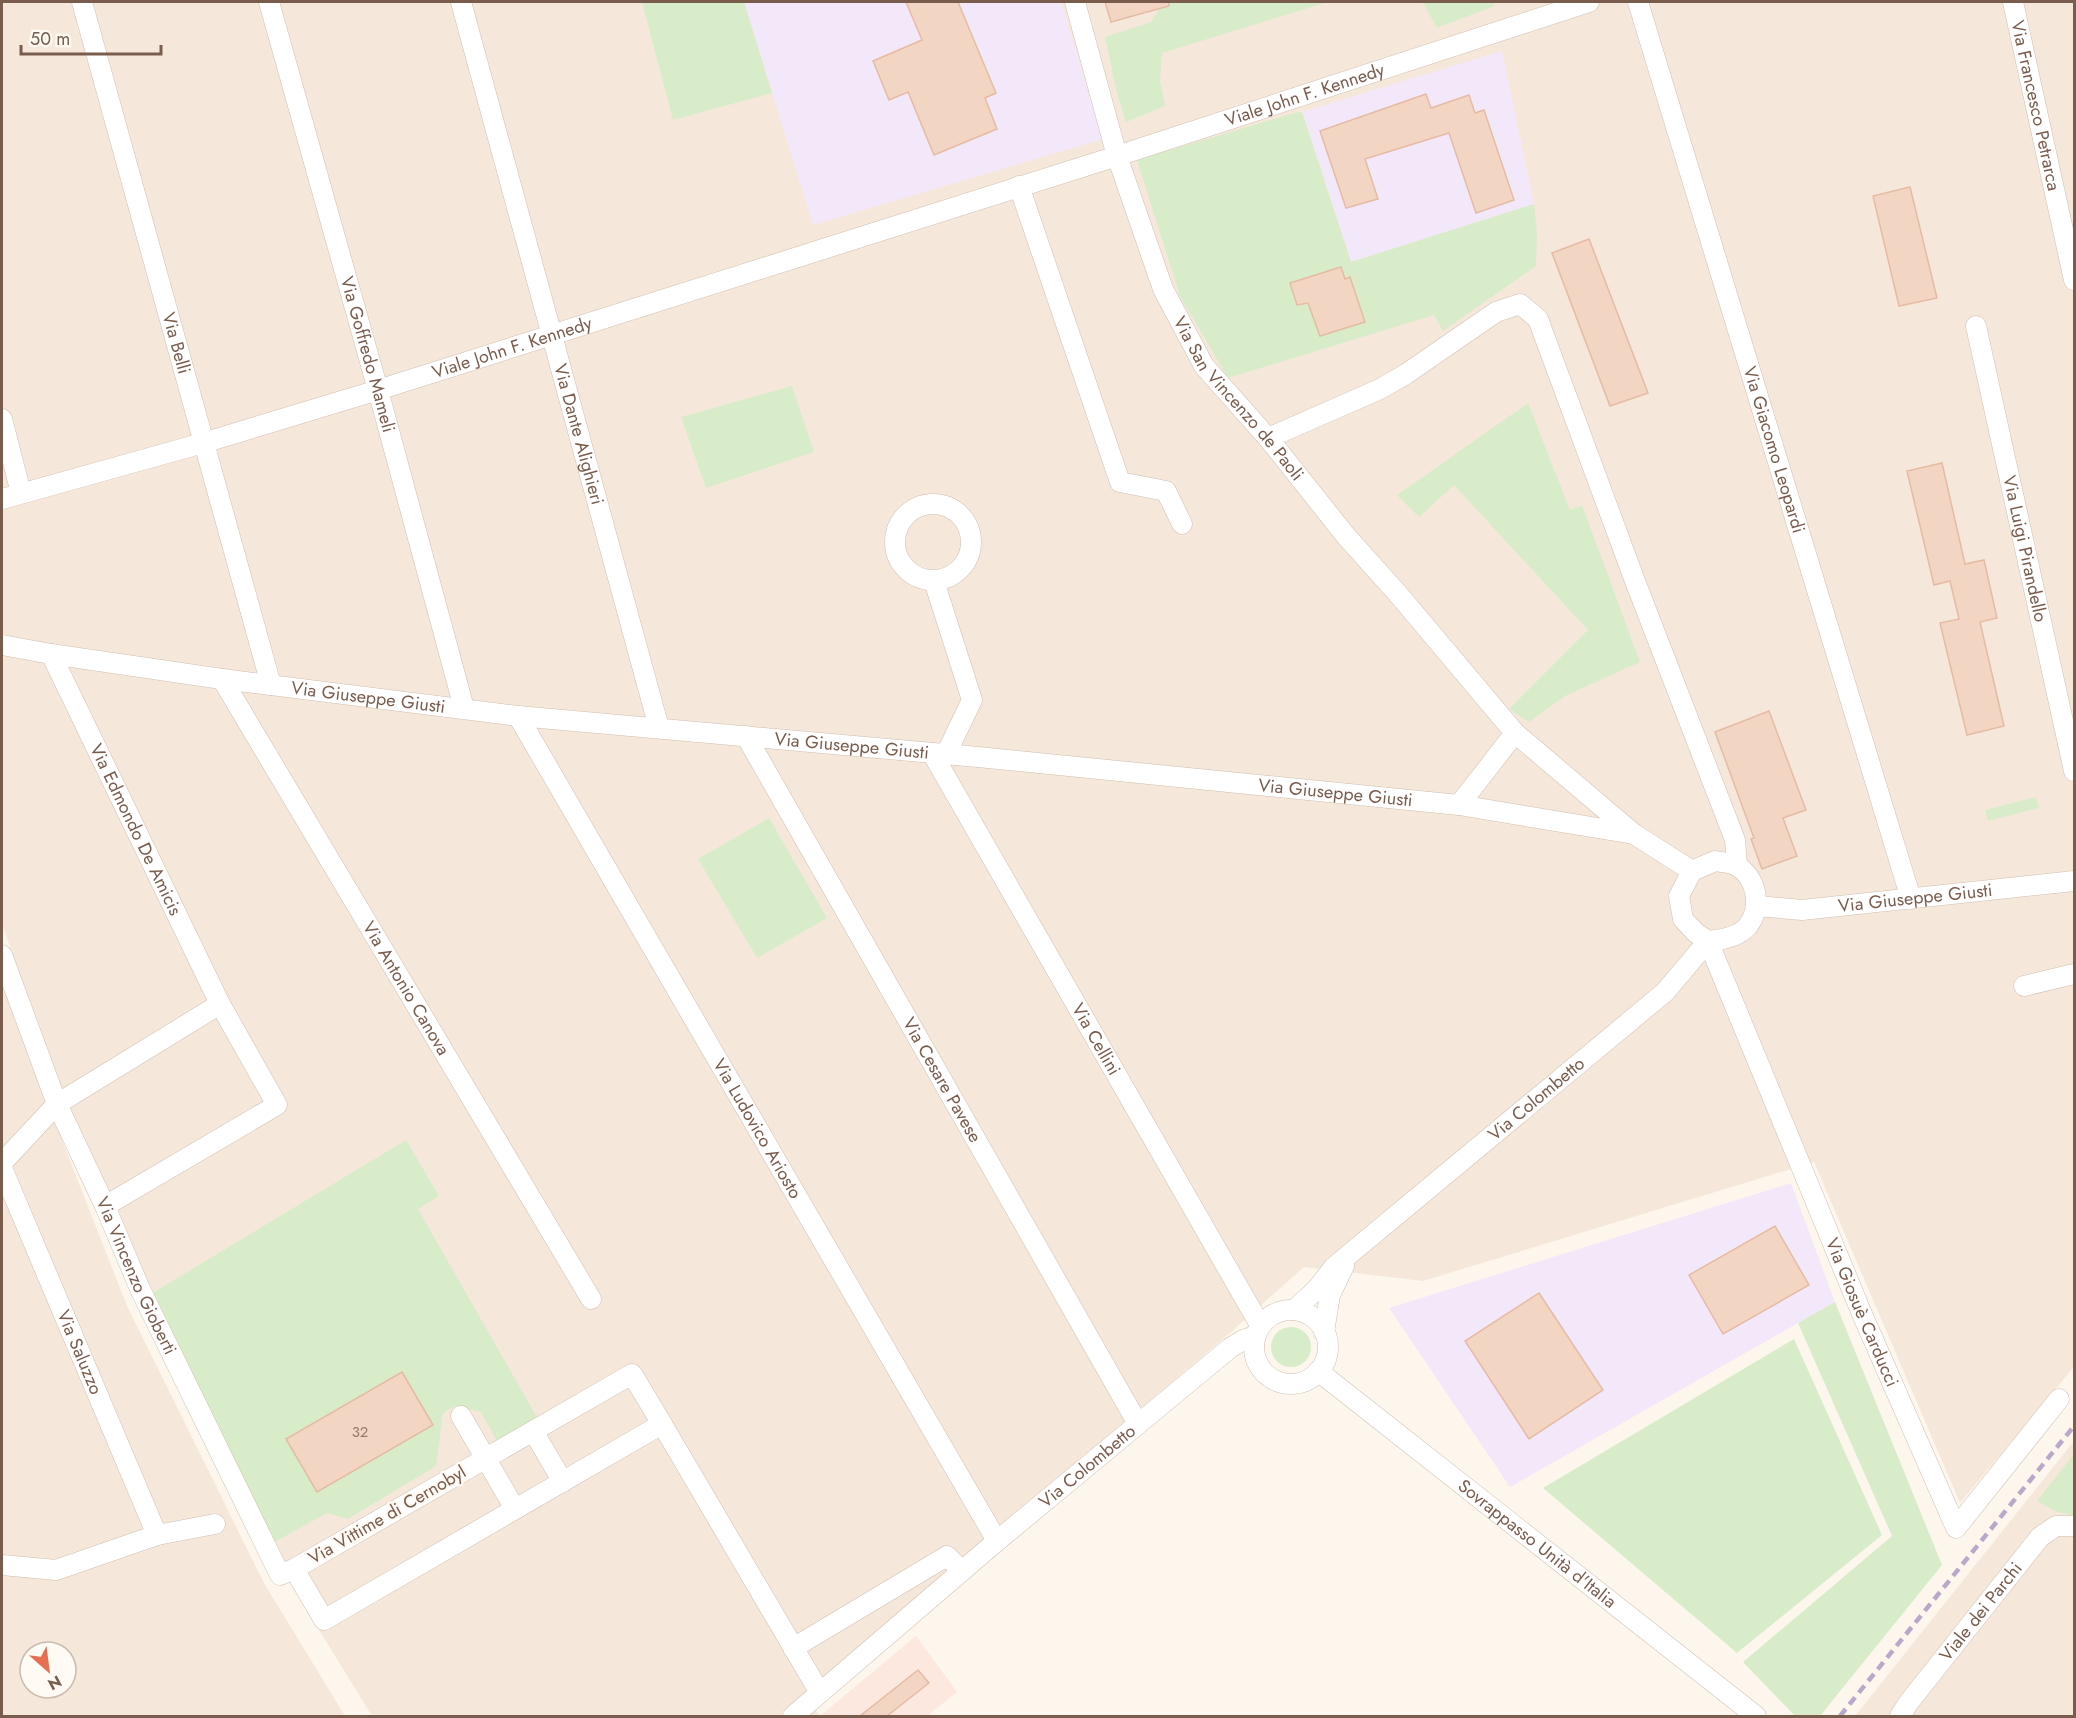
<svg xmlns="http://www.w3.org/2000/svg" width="2076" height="1718" viewBox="0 0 2076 1718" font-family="Jost,sans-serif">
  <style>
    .residential { fill: #f5e8da; fill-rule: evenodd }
    .commercial { fill: #fde8e0 }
    .education { fill: #f3e8fa }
    .green { fill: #d8ecc9 }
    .building { fill: #f3d5c3; stroke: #e6bba3; stroke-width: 1.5 }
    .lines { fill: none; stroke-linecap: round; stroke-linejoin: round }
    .minor-casing { stroke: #d1beb0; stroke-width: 21 }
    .minor { stroke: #fff; stroke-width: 20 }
    .rail { stroke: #b9a8c9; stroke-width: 4.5; stroke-dasharray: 9 6; stroke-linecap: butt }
    .labels { text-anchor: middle; stroke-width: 4.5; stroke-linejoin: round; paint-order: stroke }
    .number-label { font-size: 15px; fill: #987a6a }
    .street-label { font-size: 18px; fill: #7a5c4d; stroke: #fffaf3 }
  </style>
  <rect width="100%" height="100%" fill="#fdf6ec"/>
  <g class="residential">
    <path d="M2 2H2074V1367L1960 1503 1814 1162 1423 1281 1304 1267 1231 1332 806 1692 819 1716H372L292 1586 148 1285 61 1089 2 924Z"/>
    <path d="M2 978 45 1097 127 1306 264 1583 345 1716H2ZM30 1652H66V1688H30Z"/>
    <path d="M2074 1441V1716H1855Z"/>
  </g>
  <path class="commercial" d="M916 1636 957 1692 927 1716H820Z"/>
  <g class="education">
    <path d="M744 2H1061L1103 139 813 225Z"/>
    <path d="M1502 51 1534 204 1351 262 1302 112Z"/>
    <path d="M1791 1183 1835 1302 1510 1487 1389 1308Z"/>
  </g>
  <g class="green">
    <path d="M642 2H744L772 93 673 120Z"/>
    <path d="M1164 2H1328L1162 53 1160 80 1165 106 1126 122 1117 93 1105 37 1151 22Z"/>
    <path d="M1423 2H1492L1495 6 1437 28Z"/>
    <path d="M1302 112 1351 262 1534 204 1537 234 1536 266 1443 331 1434 315 1228 378 1180 296 1137 160 1294 113Z"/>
    <path d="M792 386 814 452 706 488 681 417Z"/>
    <path d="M1528 403 1570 510 1582 505 1640 662 1565 696 1529 722 1509 709 1588 630 1454 485 1419 517 1397 495Z"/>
    <path d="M2036 797 2039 808 1988 821 1985 810Z"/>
    <path d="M769 818 827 918 757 958 698 859Z"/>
    <path d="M406 1140 439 1196 418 1209 538 1419 497 1441 481 1412 455 1406 443 1413 436 1466 348 1519 327 1513 271 1544 151 1294Z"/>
    <path d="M1835 1302 1942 1565 1820 1716H1795L1743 1662 1892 1536 1798 1323Z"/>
    <circle cx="1291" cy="1347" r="20"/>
    <path d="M1794 1339 1882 1535 1737 1653 1543 1488Z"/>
    <path d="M2074 1454V1516L2055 1511 2037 1501Z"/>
  </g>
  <g class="building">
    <path d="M906 2H958L996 93 985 98 997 129 934 155 908 92 889 100 873 61 922 40Z"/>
    <path d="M1105 2H1169V6L1111 22Z"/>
    <path d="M1426 94 1431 108 1469 95 1475 113 1484 110 1514 200 1476 213 1449 133 1365 159 1378 199 1346 208 1320 131Z"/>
    <path d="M1910 187 1937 298 1899 306 1873 196Z"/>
    <path d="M1589 239 1648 393 1610 406 1552 253Z"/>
    <path d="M1341 267 1345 279 1350 277 1365 322 1320 336 1308 303 1297 305 1290 283Z"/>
    <path d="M1942 463 1965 564 1984 560 1997 618 1980 622 2004 726 1967 735 1940 623 1959 619 1950 581 1934 585 1907 471Z"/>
    <path d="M1769 711 1806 810 1783 818 1797 856 1762 869 1751 839 1754 838 1715 732Z"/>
    <path d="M1775 1226 1809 1285 1723 1334 1689 1275Z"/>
    <path d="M1539 1293 1603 1390 1529 1439 1465 1341Z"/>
    <path d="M402 1372 433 1425 317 1492 286 1439Z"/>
    <path d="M918 1670 929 1683 887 1716H860Z"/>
  </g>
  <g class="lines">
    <defs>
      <g id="minor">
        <path id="s1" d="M82 2 271 685"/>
        <path id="s2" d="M269 2 378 390 464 708"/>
        <path id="s3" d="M461 2 659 728"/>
        <path id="s4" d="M1075 2 1117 156 1163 289 1204 366 1268 438 1346 536 1398 594 1515 733 1634 834"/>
        <path id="s5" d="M1638 2 1911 899"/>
        <path id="s6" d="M2013 2 2074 280"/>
        <path d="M1019 186 1120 482 1166 491 1182 524"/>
        <path id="s7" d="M1976 326 2074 771"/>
        <path d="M2 419 21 493"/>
        <path d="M1268 438 1380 389 1406 374 1496 312 1520 304 1538 319 1635 581 1735 840 1737 866"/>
        <path id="s8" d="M2 499 203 443 378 390 1117 156 1589 2"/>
        <circle cx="933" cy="542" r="38"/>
        <path d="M934 581 972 700 946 754"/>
        <path id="s9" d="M2 645 51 654 222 679 518 716 978 757 1459 805 1634 834 1692 871"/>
        <path id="s10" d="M51 654 220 1004 277 1105 105 1206"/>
        <path id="s11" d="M222 679 591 1299"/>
        <path id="s12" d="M518 716 997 1541"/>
        <path id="s13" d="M746 736 1138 1424"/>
        <path id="s14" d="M932 753 1260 1325"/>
        <path d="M1459 805 1515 733"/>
        <path d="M1715 861C1721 862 1732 863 1737 866 1758 879 1762 909 1747 927 1738 937 1720 940 1708 941L1696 933 1683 919 1679 896 1692 871Z"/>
        <path id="s15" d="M1757 906 1802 910 2074 881"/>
        <path id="s16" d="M1708 941 1862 1314 1956 1528 2059 1399"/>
        <path id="s17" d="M2 955 57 1104 105 1206 140 1289 280 1575 294 1569"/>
        <path d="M2024 986 2074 974"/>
        <path d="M2 1163 57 1104 220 1004"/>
        <path id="s18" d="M2 1168 157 1535"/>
        <path id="s19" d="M1294 1310 1316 1290 1334 1267 1665 992 1708 941"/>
        <circle cx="1291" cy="1347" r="37"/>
        <path d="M1324 1332 1330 1295 1344 1266"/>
        <path id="s20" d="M1318 1371 1756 1716"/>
        <path d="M632 1374 662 1424 324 1620 294 1569Z"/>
        <path d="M461 1416 515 1509"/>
        <path d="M662 1424 820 1693"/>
        <path d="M533 1431 563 1482"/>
        <path d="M2 1565 56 1570 157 1535 215 1524"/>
        <path d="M793 1648 947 1556 962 1571"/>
        <path id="s21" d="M793 1716 997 1541 1230 1348 1243 1340 1255 1336"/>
        <path id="s22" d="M1900 1716 1909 1702 2040 1537 2056 1526H2074"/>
      </g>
    </defs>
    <use href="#minor" class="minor-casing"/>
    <use href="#minor" class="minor"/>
    <path class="rail" d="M1840 1716 2074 1426"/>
  </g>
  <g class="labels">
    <g class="number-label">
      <text x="360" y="1437">32</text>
    </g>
    <g class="street-label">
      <text dy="6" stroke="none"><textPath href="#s8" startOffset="1364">Viale John F. Kennedy</textPath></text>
      <text dy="6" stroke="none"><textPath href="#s6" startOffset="106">Via Francesco Petrarca</textPath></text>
      <text dy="6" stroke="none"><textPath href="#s1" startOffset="354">Via Belli</textPath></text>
      <text dy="6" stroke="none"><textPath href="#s8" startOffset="532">Viale John F. Kennedy</textPath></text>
      <text dy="6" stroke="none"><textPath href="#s2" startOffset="366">Via Goffredo Mameli</textPath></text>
      <text dy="6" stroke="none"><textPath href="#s4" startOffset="434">Via San Vincenzo de Paoli</textPath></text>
      <text dy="6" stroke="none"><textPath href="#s3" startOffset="448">Via Dante Alighieri</textPath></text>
      <text dy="6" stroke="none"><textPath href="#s5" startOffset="468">Via Giacomo Leopardi</textPath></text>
      <text dy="6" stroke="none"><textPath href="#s7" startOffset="228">Via Luigi Pirandello</textPath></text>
      <text dy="6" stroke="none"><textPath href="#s9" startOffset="370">Via Giuseppe Giusti</textPath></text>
      <text dy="6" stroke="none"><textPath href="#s9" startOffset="856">Via Giuseppe Giusti</textPath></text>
      <text dy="6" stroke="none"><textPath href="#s9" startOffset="1342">Via Giuseppe Giusti</textPath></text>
      <text dy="6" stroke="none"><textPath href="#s10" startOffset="195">Via Edmondo De Amicis</textPath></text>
      <text dy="6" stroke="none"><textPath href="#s15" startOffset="159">Via Giuseppe Giusti</textPath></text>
      <text dy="6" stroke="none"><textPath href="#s11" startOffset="360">Via Antonio Canova</textPath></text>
      <text dy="6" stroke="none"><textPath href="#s14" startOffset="330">Via Cellini</textPath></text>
      <text dy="6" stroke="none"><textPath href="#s13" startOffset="396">Via Cesare Pavese</textPath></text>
      <text dy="6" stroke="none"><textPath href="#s19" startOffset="322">Via Colombetto</textPath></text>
      <text dy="6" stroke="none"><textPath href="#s12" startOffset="477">Via Ludovico Ariosto</textPath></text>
      <text dy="6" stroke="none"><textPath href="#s17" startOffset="348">Via Vincenzo Gioberti</textPath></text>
      <text dy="6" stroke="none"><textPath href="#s16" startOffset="402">Via Giosuè Carducci</textPath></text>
      <text dy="6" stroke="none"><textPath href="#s18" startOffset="200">Via Saluzzo</textPath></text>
      <text dy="6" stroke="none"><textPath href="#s21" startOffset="386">Via Colombetto</textPath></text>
      <text transform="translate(387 1515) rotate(-30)" y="6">Via Vittime di Cernobyl</text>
      <text dy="6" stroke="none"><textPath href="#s20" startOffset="279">Sovrappasso Unità d'Italia</textPath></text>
      <text dy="6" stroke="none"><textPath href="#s22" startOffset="132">Viale dei Parchi</textPath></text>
    </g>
  </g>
  <rect width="2076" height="1718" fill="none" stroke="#7a5c4d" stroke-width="6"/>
  <g transform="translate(48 1670) rotate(152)"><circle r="28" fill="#fffaf3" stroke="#cabbb1" stroke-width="1.5"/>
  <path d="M0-4.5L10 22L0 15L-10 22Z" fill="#e76f51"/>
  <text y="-9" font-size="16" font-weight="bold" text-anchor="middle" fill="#7a5c4d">N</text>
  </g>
  <path d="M21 45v9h140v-9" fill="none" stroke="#7a5c4d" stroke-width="3"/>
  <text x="30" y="45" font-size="18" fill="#7a5c4d" stroke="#fffaf3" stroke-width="4.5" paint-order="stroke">50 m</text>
</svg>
